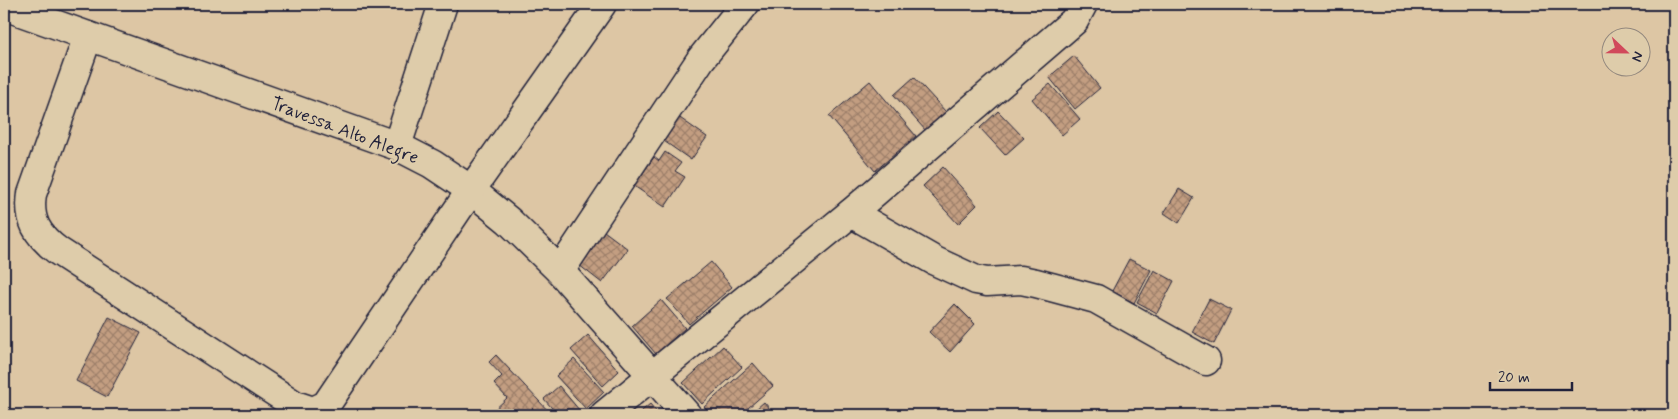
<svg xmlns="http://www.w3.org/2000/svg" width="1678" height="419" viewBox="0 0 1678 419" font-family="Mynerve,sans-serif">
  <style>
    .building { fill: url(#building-cross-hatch); stroke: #22223b }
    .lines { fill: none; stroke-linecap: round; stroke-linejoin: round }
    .street-casing { stroke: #22223b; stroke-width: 31 }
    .street { stroke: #deccaa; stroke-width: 28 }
    .labels { text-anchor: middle; stroke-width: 4; stroke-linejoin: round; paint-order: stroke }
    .street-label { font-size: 18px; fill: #22223b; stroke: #deccaa }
  </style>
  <defs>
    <pattern id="building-cross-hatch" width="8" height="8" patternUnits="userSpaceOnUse" patternTransform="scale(1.25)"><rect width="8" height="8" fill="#c39e81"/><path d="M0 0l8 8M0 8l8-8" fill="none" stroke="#9e806b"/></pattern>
  </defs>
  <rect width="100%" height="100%" fill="#ddc6a4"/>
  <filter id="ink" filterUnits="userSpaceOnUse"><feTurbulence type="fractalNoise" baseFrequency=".02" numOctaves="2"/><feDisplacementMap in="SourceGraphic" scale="10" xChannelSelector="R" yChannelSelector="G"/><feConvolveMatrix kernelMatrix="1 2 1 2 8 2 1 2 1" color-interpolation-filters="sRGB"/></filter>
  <g filter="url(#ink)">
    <g class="building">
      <path d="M1074 56 1100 88 1075 109 1049 77Z"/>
      <path d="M914 77 946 112 926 131 894 95Z"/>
      <path d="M870 81 916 136 875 171 829 116Z"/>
      <path d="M1050 84 1080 119 1062 135 1032 99Z"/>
      <path d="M998 111 1024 138 1005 155 980 128Z"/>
      <path d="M677 116 707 137 691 160 661 139Z"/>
      <path d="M665 152 681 163 675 171 685 177 665 207 634 186 654 157 659 161Z"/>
      <path d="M943 167 977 205 958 224 923 186Z"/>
      <path d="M1179 189 1194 198 1179 223 1164 213Z"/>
      <path d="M604 231 628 249 602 283 579 265Z"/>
      <path d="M1129 259 1151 270 1134 303 1112 291Z"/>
      <path d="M711 262 732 287 689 324 667 299Z"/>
      <path d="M1154 270 1174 281 1157 313 1137 302Z"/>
      <path d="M1209 299 1231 310 1214 344 1192 332Z"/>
      <path d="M661 300 685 328 656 354 632 326Z"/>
      <path d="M955 304 975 324 950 352 929 332Z"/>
      <path d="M109 317 141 333 107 397 76 381Z"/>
      <path d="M588 335 619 371 603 386 571 350Z"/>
      <path d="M723 346 742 367 702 404 683 383Z"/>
      <path d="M496 355 552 415H493L491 413 507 398 494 384 502 376 489 362Z"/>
      <path d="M574 359 604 392 586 409 556 376Z"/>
      <path d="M753 363 773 386 740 415H711L704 407Z"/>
      <path d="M559 386 580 411 575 415H558L544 399Z"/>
      <path d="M764 402 775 415H749Z"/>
      <path d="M650 404 659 415H637Z"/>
    </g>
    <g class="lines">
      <defs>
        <g id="street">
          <path d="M4 6 397 146 432 164 471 190 509 221 560 271 687 415"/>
          <path d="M88 36 32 194C28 220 37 235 58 251L295 405 313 411 326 405 471 190 602 4"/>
          <path d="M397 146 443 4"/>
          <path d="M851 213 935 261 976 280 987 282 1021 280 1036 283 1096 299 1206 361"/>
          <path d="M560 271 701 59 745 4"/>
          <path d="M604 415 851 213 1074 21 1083 4"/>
        </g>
      </defs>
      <use href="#street" class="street-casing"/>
      <use href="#street" class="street"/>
    </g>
  </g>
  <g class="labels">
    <g class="street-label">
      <text transform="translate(345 130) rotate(21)" y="6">Travessa Alto Alegre</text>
    </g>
  </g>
  <rect width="1678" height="419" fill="none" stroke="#deccaa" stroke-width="20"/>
  <rect x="10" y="10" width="1658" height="399" fill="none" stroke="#22223b" stroke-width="2" filter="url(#ink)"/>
  <g transform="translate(1626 52) rotate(112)"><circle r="24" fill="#deccaa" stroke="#93887e"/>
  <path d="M0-4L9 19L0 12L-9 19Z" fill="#d1495b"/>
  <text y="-8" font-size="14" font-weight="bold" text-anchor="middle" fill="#22223b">N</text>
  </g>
  <path d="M1490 382v8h82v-8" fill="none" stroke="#22223b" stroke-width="2.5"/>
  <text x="1498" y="382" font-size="15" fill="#22223b" stroke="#deccaa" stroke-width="4" paint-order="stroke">20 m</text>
</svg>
